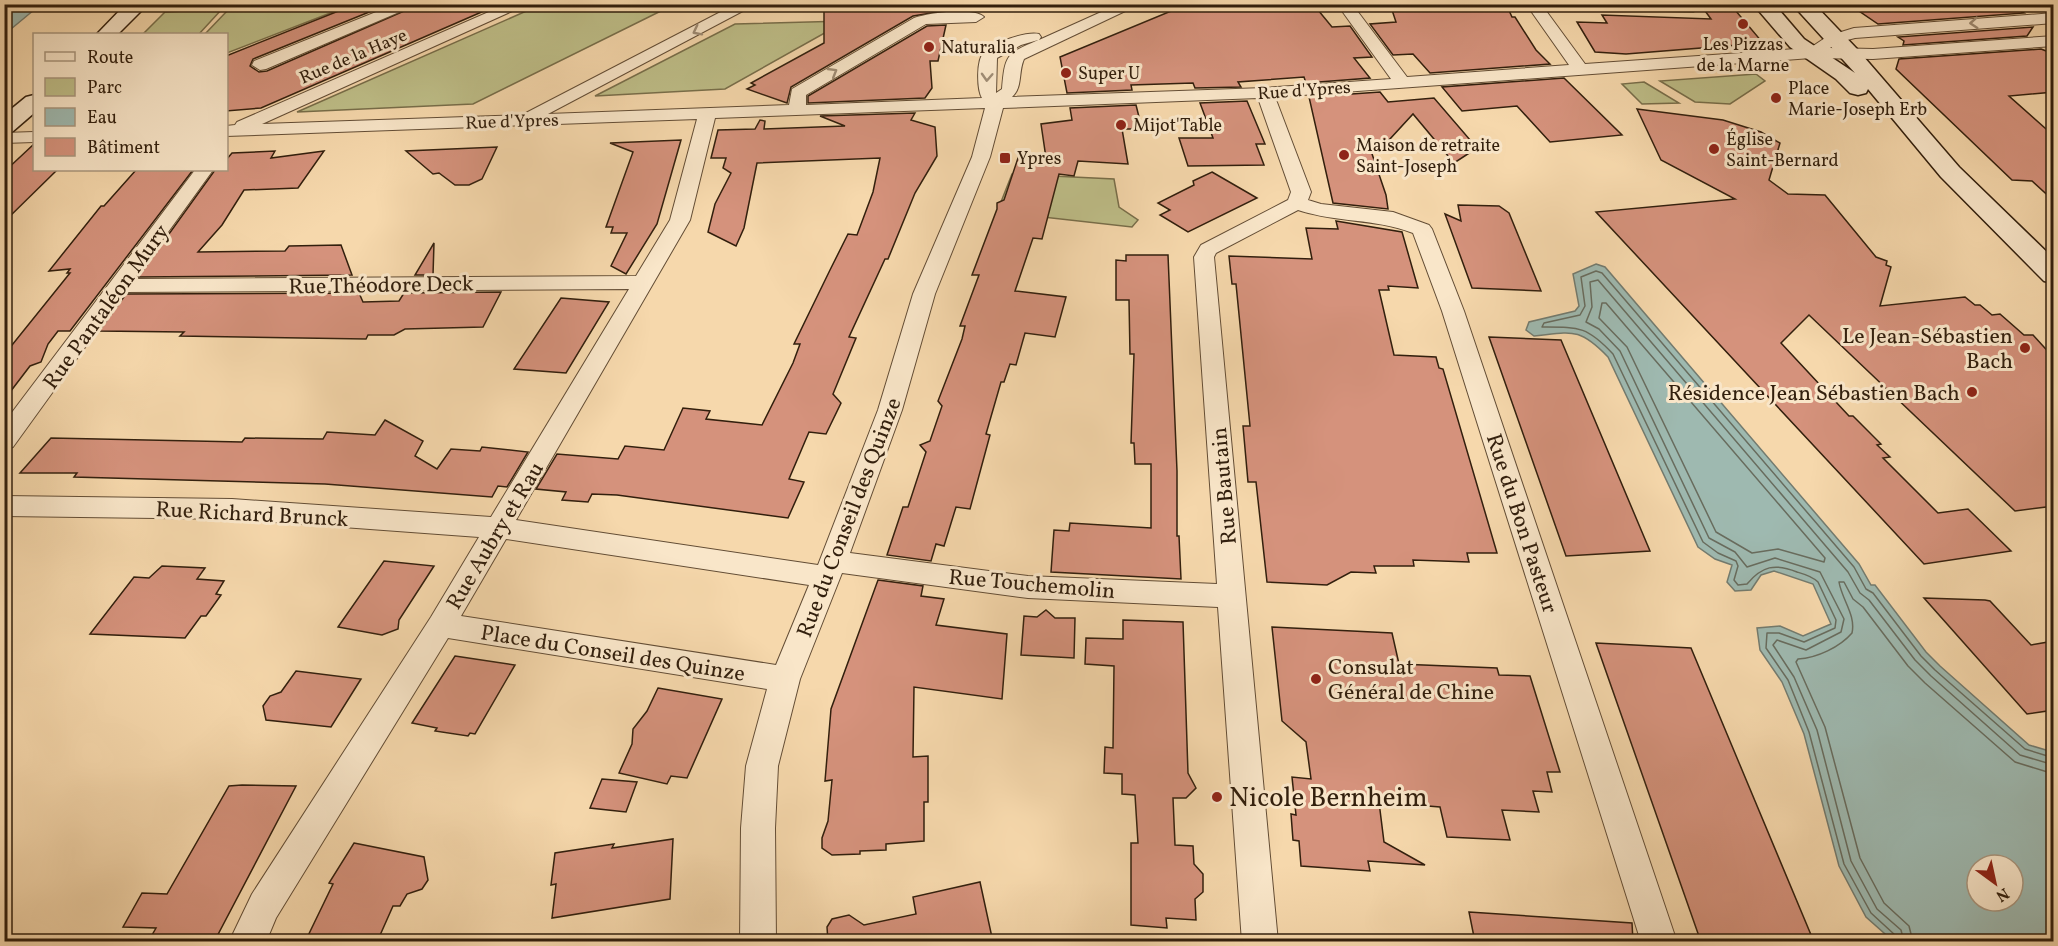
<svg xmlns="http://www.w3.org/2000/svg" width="2058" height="946" viewBox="0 0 2058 946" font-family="Vollkorn,serif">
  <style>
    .green { fill: #bebe88; stroke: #786e4a; stroke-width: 1.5 }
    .water { fill: #9eb9b0; stroke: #737b6f; stroke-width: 1.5; fill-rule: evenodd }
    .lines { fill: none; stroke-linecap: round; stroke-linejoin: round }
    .shore { stroke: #686c5e; stroke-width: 1.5 }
    .building { fill: #d5927c; stroke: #321f0d; stroke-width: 1.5 }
    .street-casing { stroke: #634d35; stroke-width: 2 }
    .secondary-casing { stroke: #321f0d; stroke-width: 3 }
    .street { fill: #f9e6c9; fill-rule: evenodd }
    .secondary { fill: #f9e6c9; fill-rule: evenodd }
    .oneway { stroke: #9f8c74 }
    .poi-dot { fill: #8f2418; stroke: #f9e6c9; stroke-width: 2 }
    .labels { text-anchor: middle; stroke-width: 6; stroke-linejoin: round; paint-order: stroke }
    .far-poi-label { font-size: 18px; fill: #321f0d; stroke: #f9e6c9; text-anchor: start }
    .far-street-label { font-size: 18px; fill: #321f0d; stroke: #f9e6c9 }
    .street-label { font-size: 22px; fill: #321f0d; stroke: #f9e6c9 }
    .poi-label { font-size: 22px; fill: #321f0d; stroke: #f9e6c9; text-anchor: end }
    .near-poi-label { font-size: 27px; fill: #321f0d; stroke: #f9e6c9; text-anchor: start }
  </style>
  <rect width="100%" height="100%" fill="#f6d8ac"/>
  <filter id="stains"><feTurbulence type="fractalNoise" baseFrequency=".00333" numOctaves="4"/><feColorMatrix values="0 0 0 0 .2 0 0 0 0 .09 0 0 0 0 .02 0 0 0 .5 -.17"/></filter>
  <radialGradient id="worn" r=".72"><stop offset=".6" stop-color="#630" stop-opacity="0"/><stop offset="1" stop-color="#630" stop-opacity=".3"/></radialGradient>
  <g class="green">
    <path d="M268 5V4L351 5 227 53 226 34H205L228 10 265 8Z"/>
    <path d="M540 5H673L473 104 297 112Z"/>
    <path d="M1568 5H1687L1693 12 1577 9Z"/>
    <path d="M222 9 199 34H143L165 12Z"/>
    <path d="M846 21 725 89 595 96 735 24Z"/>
    <path d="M1756 74 1765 81 1730 104 1695 102 1660 81Z"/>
    <path d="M1644 82 1679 103 1642 104 1622 84Z"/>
    <path d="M1012 174 1114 179 1119 207 1138 220 1132 227 997 212Z"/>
  </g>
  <g class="water">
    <path d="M5 4H40V5L5 34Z"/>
    <path d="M1596 264 1605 267 1859 564 1871 585H1875L1926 652 1940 666 2029 745 2053 752V941H1893L1866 917 1839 866 1804 734 1782 682 1760 650 1757 628 1780 626 1803 636 1831 624 1813 584 1774 571 1761 575 1751 590 1735 591 1727 582 1732 565 1715 559 1698 547 1608 357C1579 327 1572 332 1534 336L1526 330 1529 322 1575 311 1579 306 1573 274ZM1977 865H2013V901H1977Z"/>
  </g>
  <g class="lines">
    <g class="shore">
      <path d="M1602 303H1606L1825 558 1824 562 1778 549 1752 553 1716 532 1627 347 1599 318Z"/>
      <path d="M1897 942 1895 935 1871 913 1844 864 1809 732 1788 680 1766 648 1767 633H1779L1804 642 1835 628 1836 620 1818 582C1812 576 1804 574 1797 572 1775 563 1762 566 1747 584L1738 585 1734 580 1738 566 1736 561 1718 553 1703 542 1613 354C1587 326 1579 327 1542 327L1544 323 1580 315 1585 306 1581 277 1596 271 1602 273 1854 567 1866 589 1873 593 1921 656 1935 670 2025 749 2054 758"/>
      <path d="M1904 942 1901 930 1877 909 1851 861 1817 730 1794 677 1773 645 1777 640 1806 650 1841 632 1844 619 1820 572 1775 558 1747 567 1735 552 1709 538 1620 351 1599 329 1586 322 1592 307 1590 282 1598 280 1848 572 1860 593 1869 600 1915 660 1931 676 2020 755 2054 765"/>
      <path d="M1913 942 1909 926 1884 903 1860 858 1825 727 1796 662 1798 659C1817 658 1840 647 1852 633 1856 615 1842 600 1839 582H1844L1853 599 1863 607 1908 666 1925 683 2015 762 2054 774"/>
    </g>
  </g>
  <g class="building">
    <path d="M356 4H389L253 59 250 66 259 72 267 71 420 4H500L261 108 226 111V56Z"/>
    <path d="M845 4H951L950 10 913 16 791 87 787 103 747 89 755 85 751 83 824 43V7H844Z"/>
    <path d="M1188 4H1310L1314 10H1318L1332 27 1350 26 1372 57 1354 58 1370 78 1306 83 1304 77 1238 82 1241 87 1195 88 1193 83 1131 85 1132 90 1067 93 1060 57Z"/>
    <path d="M1390 4H1506L1512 17H1515L1536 50 1550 64 1430 73 1413 54 1393 55 1370 24 1396 22Z"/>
    <path d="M1700 4H1730L1763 43 1626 54 1595 52 1577 22 1607 23 1602 15 1711 19Z"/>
    <path d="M1946 4H2009L2024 13 1878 24 1859 11Z"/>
    <path d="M946 25 938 61H930L932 88 925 98 808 103V96L927 26Z"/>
    <path d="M2033 27 2027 36 1903 45 1904 41 1898 37Z"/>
    <path d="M2041 49 2054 54V92L2009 96 2054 136V201L2032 181 2012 180 1896 69 1899 59Z"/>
    <path d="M1564 78 1622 135 1550 142 1517 106 1462 111 1442 87Z"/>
    <path d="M1380 92 1388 102 1434 98 1477 148 1454 163 1413 114 1389 140 1369 145 1386 195 1388 209 1333 203 1309 97Z"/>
    <path d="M1247 101 1265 144H1256L1264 165 1188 166 1179 138H1213L1200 103Z"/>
    <path d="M1136 105 1142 129H1122L1128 164 1078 161 1074 176 1059 174 1042 239 1033 238 1015 291 1066 297 1055 337 1025 333 1016 365 1010 364 1004 382H1001L986 434 990 435 970 509 956 507 944 546 936 544 931 561 887 555 903 507H908L926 452 920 445 930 441 942 406 938 401 962 339 965 326H960L979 275H972L997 209V203L1004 200 1019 155 1046 158 1041 124 1072 120 1070 108Z"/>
    <path d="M1637 109 1723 120 1761 132 1780 143 1769 180 1788 194 1825 195 1876 257 1887 261 1886 265 1891 267 1880 306 1965 297 1975 305H1980L1992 315 2000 314 2024 335H2033L2054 358V506L2015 511 1809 315 1781 343 1849 416H1853L1881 444 1877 445 1890 457 1883 458 1938 513 1968 509 2011 551 1924 564 1596 212 1735 199 1661 160Z"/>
    <path d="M915 113 911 120 935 127 937 156 915 193 888 259H885L849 337 856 338 833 394 841 403 826 434 809 432 789 479 804 482 788 518 617 495 592 494 588 502 562 500 566 492 536 489 557 454 618 459 625 446 664 450 683 408 710 411 706 419 762 425 793 363 800 344H794L830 270 848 234 857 235 873 192 880 158 757 163 744 228 736 246 708 232 715 204 731 173 723 168 726 158H711L718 130 755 129 760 120 765 121 764 129 845 126 820 116Z"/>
    <path d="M681 140 657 224 626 274 611 266 627 233H611L613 227H606L633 152 610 143Z"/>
    <path d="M34 144V170H57L4 222V172Z"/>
    <path d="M497 147 482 179 469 185H455L439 173 433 174 406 151Z"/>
    <path d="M275 151 271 158 324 151 298 188 244 190 222 225 198 252 285 251 289 246 341 245 352 275 138 277 215 170H226V160L232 153Z"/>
    <path d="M136 170H193L70 331H58L48 344 41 362 30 366 4 400V355L70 273H67L70 269 49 271 101 206H104Z"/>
    <path d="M1212 172 1257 198 1188 232 1160 215 1170 210 1158 203 1194 185 1193 181Z"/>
    <path d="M1458 205 1499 206 1509 213 1541 291 1472 288 1445 214 1461 221Z"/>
    <path d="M1336 221 1402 232 1418 288 1388 286 1389 290H1379L1394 355 1436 357 1439 368 1443 369 1497 553H1467L1469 562 1413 560 1414 566H1374L1376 573 1351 572 1327 585 1267 582 1256 482H1248L1243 426H1250L1236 284H1232L1229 256 1312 259 1306 228 1338 229Z"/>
    <path d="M434 243 433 275H415Z"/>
    <path d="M1126 255H1168L1177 471V536H1179L1181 579 1051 572 1054 530 1069 531 1070 523 1151 528V464H1135L1134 443H1131L1134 354H1130L1129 300H1116V260L1126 261Z"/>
    <path d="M501 292 483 327 405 329 394 335H368L366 339 180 336 184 332 99 331 126 294 359 293 363 302 399 301 404 293Z"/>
    <path d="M561 298 609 302 566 373 514 369Z"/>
    <path d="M1489 337 1561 340 1650 551 1566 556Z"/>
    <path d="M385 420 423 441 415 456 437 469 451 449 480 451 482 447 528 452 507 487 498 486 492 497 325 484 74 477 77 473H20L51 438 242 442 245 438 323 439 327 432 375 435Z"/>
    <path d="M384 561 434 566 399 620 398 629 382 635 338 627Z"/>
    <path d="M162 566 205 568 197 579 224 581 216 594 221 595 206 616H201L185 638 90 634 134 577 149 578Z"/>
    <path d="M878 580 923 586 921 596 944 599 936 625 1007 634 1002 699 914 687 913 757 928 756V802H924V841L886 844V850L860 851V854L832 855 822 848V838L828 821 832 780 825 781 831 709Z"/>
    <path d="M1924 598 1985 600 1990 601 2031 645 2054 641V710L2027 714Z"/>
    <path d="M1046 610 1055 618H1075L1074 658 1021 655 1024 616 1037 617Z"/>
    <path d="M1123 620 1183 622 1188 773 1196 788 1186 798H1173L1175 845 1193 846 1194 864 1203 874V892L1195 899 1196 920 1166 918 1167 928 1131 925V843H1138L1135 795 1122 794V774L1104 773 1105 747 1113 748 1114 666 1085 664 1086 638 1123 639Z"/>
    <path d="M1272 627 1392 633 1399 664 1497 668 1499 675 1530 676 1560 772H1547L1552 792 1533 791 1539 812 1502 810 1510 840 1447 837 1440 807 1379 802 1384 842 1425 865 1368 861 1370 871 1301 866 1299 841 1293 840 1291 814 1296 815 1292 777 1311 779 1306 742 1282 721Z"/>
    <path d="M1596 643 1691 648 1814 942H1701Z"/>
    <path d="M455 656 515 665 475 734 470 733 468 736 435 731 437 728 412 723Z"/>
    <path d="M296 671 361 679 331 727 266 720 263 706 270 696 281 692Z"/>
    <path d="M658 688 722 699 687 778 671 776 667 784 619 773 632 744 633 729 647 711Z"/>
    <path d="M602 779 637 782 626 812 590 808Z"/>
    <path d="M242 785 296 786 214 942H148L156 928 123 927 142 893 167 894 229 786Z"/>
    <path d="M673 839 670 899 552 918 556 884 551 885 555 853 614 844 612 848Z"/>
    <path d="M354 843 424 857 428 880 422 889 407 894 400 906H393L377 942H305L333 884 329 883Z"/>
    <path d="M980 882 993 942H828L827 927 832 919 849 915 864 925 916 914 913 897Z"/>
    <path d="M1469 912 1632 923 1633 942H1475Z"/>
  </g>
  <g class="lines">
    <defs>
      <g id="street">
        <path d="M396 4H418L266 69 260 70 252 65 254 61Z"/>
        <path d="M507 4H528L262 124 522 115 736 4H756L548 114 789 105 792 89 914 18C928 13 974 7 984 17L976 22 926 24 806 95V105L982 98C977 90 976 60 984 52 993 43 1026 31 1039 34L1041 37 1039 40 1119 4H1140L1024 59C1018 72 1023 87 1012 97L1264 88 1391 79 1337 4H1352L1407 77 1569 65 1531 11 1539 6 1544 8 1585 64 1810 48 1828 36 1854 28 2054 13V23L1855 38 1840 42 1830 48 1873 49 2054 36V46L1873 59 1811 58 1275 97 1311 192 1308 200 1321 204 1393 212 1429 225 1432 229 1464 311 1677 942H1641L1442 311 1413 233C1374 218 1337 223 1298 210L1216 253 1214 257 1278 942H1242L1218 607 1028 598 842 573 800 679 778 766 775 828 776 942H740L741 828 746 766 767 689 448 638 276 918 266 942H229L252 894 431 617 479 537 232 519 4 516V496L232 499 491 517 629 289 125 292 13 447 4 450V423L195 170H213L134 279 636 276 670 220 697 119 226 136V126L235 125 237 122ZM1038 40C1007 54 1005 53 1002 89L996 93 997 58 1021 45ZM1258 98 1291 192 1288 200 1201 245 1194 257 1217 584 1028 576 850 553 902 410 935 294 990 157 1003 108ZM985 108 972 157 913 294 878 410 818 565 516 520 690 220 715 118ZM506 539 809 585 776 665 461 616Z"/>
        <path d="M34 132V142L4 143V133Z"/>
      </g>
      <g id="secondary">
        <path d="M126 4H148L118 34H97Z"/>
        <path d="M1753 4H1774L1804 39 1855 73 1792 4H1814L1857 49 1959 167 2054 259V283L2044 281 1941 177 1868 89 1866 93 1858 95 1850 93 1836 79 1790 47Z"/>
        <path d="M34 95V113L12 132 4 134V115L26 97Z"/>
      </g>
    </defs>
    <use href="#street" class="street-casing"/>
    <use href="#secondary" class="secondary-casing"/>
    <use href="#street" class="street"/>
    <use href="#secondary" class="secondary"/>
  </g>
  <defs><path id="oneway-chevron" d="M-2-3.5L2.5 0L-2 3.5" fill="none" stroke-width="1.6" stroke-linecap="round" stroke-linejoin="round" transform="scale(1.5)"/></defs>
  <g class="oneway">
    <use href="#oneway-chevron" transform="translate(1974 23) rotate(176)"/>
    <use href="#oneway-chevron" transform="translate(697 31) rotate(153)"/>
    <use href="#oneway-chevron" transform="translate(833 72) rotate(-31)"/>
    <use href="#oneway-chevron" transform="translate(987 77) rotate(93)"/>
  </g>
  <g class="poi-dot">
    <circle cx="1743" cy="24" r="6"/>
    <circle cx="929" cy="47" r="6"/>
    <circle cx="1066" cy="73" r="6"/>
    <circle cx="1776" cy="98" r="6"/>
    <circle cx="1121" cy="125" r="6"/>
    <circle cx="1714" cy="149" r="6"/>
    <circle cx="1344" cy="155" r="6"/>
    <rect x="999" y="152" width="12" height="12" rx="3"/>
    <circle cx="2025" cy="348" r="6"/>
    <circle cx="1972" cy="392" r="6"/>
    <circle cx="1316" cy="679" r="6"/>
    <circle cx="1217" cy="797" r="6"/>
  </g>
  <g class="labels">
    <g class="far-poi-label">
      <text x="1743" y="50" text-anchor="middle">Les Pizzas<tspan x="1743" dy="21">de la Marne</tspan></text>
      <text x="941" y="53">Naturalia</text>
      <text x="1078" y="79">Super U</text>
      <text x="1788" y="94">Place<tspan x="1788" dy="21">Marie-Joseph Erb</tspan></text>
      <text x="1133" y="131">Mijot'Table</text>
      <text x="1726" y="145">Église<tspan x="1726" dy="21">Saint-Bernard</tspan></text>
      <text x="1356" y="151">Maison de retraite<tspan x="1356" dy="21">Saint-Joseph</tspan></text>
      <text x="1017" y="164">Ypres</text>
    </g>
    <g class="far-street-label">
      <text transform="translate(353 56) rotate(-23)" y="6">Rue de la Haye</text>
      <text transform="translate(1304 90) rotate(-4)" y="6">Rue d'Ypres</text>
      <text transform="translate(512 121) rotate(-2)" y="6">Rue d'Ypres</text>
    </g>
    <g class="street-label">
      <text transform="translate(381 284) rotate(-1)" y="8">Rue Théodore Deck</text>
      <text transform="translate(105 306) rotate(-54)" y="8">Rue Pantaléon Mury</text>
      <text transform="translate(1223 486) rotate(-95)" y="8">Rue Bautain</text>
      <text transform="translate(252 513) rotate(3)" y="8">Rue Richard Brunck</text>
      <text transform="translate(848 517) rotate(-69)" y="8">Rue du Conseil des Quinze</text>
      <text transform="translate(1523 523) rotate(72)" y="8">Rue du Bon Pasteur</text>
      <text transform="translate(494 535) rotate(-59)" y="8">Rue Aubry et Rau</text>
      <text transform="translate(1032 583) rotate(5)" y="8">Rue Touchemolin</text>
      <text transform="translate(613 652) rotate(9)" y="8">Place du Conseil des Quinze</text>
    </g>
    <g class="poi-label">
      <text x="2013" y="343">Le Jean-Sébastien<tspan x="2013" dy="25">Bach</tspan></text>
      <text x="1960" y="400">Résidence Jean Sébastien Bach</text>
      <text x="1328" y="674" text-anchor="start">Consulat<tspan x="1328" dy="25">Général de Chine</tspan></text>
    </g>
    <g class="near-poi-label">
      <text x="1229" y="806">Nicole Bernheim</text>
    </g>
  </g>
  <rect width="2058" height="946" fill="none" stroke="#f6d8ac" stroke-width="24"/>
  <rect x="6" y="6" width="2046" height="934" fill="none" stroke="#321f0d" stroke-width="3"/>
  <rect x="12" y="12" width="2034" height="922" fill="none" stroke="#321f0d" stroke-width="1.5"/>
  <rect x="33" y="33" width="195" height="138" fill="#f9e6c9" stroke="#a9967e" stroke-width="1.5"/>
  <rect x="45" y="52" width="30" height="9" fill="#f9e6c9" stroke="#a9967e" stroke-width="1.5"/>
  <text x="87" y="63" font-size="18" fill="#321f0d">Route</text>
  <rect x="45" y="78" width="30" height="18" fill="#bebe88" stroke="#a9967e" stroke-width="1.5"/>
  <text x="87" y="93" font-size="18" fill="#321f0d">Parc</text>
  <rect x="45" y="108" width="30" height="18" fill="#9eb9b0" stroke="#a9967e" stroke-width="1.5"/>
  <text x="87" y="123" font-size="18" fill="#321f0d">Eau</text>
  <rect x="45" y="138" width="30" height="18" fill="#d5927c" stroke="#a9967e" stroke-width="1.5"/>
  <text x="87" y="153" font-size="18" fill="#321f0d">Bâtiment</text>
  <g transform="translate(1995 883) rotate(147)"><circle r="28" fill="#f9e6c9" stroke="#a9967e" stroke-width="1.5"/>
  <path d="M0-4.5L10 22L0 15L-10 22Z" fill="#8f2418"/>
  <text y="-9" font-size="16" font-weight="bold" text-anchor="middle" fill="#321f0d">N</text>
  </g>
  <rect width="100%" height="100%" filter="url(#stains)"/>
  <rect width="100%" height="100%" fill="url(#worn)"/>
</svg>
